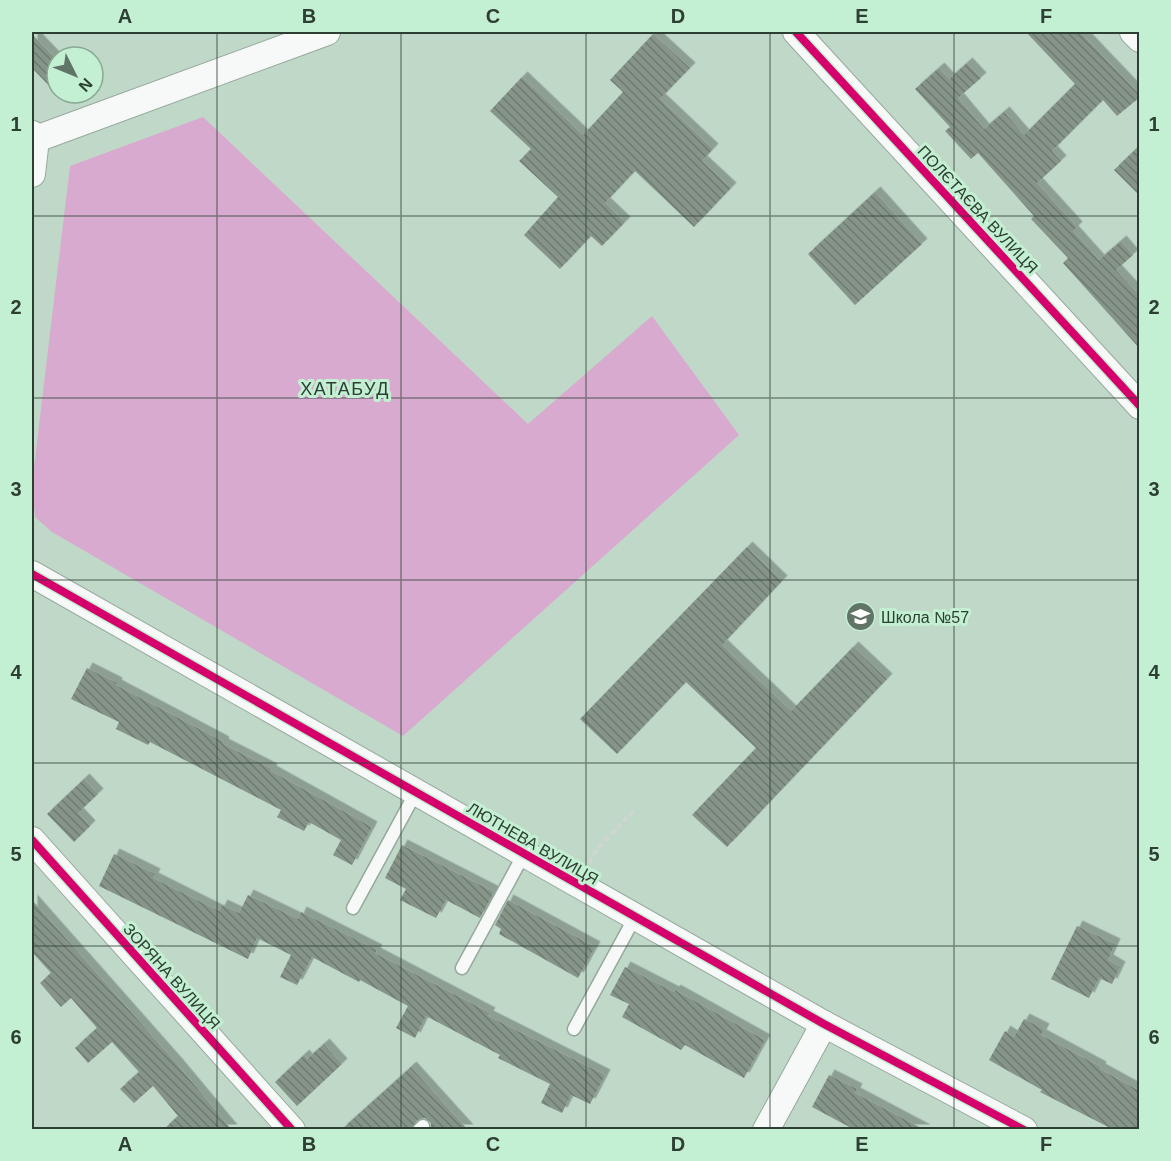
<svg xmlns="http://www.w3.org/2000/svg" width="1171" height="1161" viewBox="0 0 1171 1161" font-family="Helvetica,sans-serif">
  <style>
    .green { fill: #d8aacf }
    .building { fill: url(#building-back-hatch); filter: url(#shadow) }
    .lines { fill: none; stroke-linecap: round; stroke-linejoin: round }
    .lane-casing { stroke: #96a99d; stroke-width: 15 }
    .street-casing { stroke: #96a99d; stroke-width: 28 }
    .path { stroke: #cfd6d1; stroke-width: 4; stroke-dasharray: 6 3; stroke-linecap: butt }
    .lane { stroke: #f6f9f7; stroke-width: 12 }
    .street { stroke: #f6f9f7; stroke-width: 26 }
    .cycleway-casing { stroke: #c3efd2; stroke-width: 11 }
    .cycleway { stroke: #d6006c; stroke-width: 8 }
    .grid { fill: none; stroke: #2d3f33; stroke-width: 1.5; stroke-opacity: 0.55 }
    .labels { text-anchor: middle; stroke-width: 6; stroke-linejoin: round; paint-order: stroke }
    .street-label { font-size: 16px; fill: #2d3f33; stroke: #c3efd2 }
    .poi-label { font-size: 16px; fill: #2d3f33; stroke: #c3efd2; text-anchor: start }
    .neighbourhood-label { font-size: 18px; letter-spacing: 1.5px; fill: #2d3f33; stroke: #c3efd2 }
    .neatline { fill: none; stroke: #2d3f33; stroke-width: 2 }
    .grid-label { font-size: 20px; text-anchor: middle; font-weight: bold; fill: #2d3f33 }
  </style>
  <defs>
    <pattern id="building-back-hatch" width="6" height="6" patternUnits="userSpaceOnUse" patternTransform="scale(1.5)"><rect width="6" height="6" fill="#869588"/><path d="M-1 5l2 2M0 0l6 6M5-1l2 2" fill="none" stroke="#6e7b70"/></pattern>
    <filter id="shadow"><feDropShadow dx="5.5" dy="-5.5" stdDeviation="0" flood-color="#0004"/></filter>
  </defs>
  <rect width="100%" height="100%" fill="#c0d8c8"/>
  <path class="green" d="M203 117 528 424 652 316 739 435 403 736 52 532 35 517 32 484 70 166Z"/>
  <g class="building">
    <path d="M1026 32H1080L1140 95V97L1117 116 1103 100 1052 151 1061 161 1037 183 1077 227 1073 231 1099 260 1121 241 1133 255 1116 270 1140 296V349L1063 263 1068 258 1031 219 1034 216 978 153 971 159 945 131 950 127 915 89 939 68 949 79 967 63 981 78 958 98 984 129 1004 112 1024 135 1075 84Z"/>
    <path d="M32 34 57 60V94L32 68Z"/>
    <path d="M653 34 690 68 660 99 713 149 702 161 731 188 694 227 635 171 605 203 625 222 602 246 591 236 560 269 524 235 558 197 519 161 531 149 490 111 522 77 583 135 623 92 610 80Z"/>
    <path d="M1140 145V196L1114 170Z"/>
    <path d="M875 192 922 244 855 305 808 254Z"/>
    <path d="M747 547 782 581 722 645 791 711 853 647 887 679 727 847 692 815 756 748 686 682 617 754 580 719Z"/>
    <path d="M87 668 117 683 116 685 224 742 223 744 272 769 271 771 372 827 352 865 333 855 341 840 309 822 304 831 277 817 281 810 150 742 148 745 116 729 119 722 71 699Z"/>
    <path d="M84 779 98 794 78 813 90 826 74 842 47 814Z"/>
    <path d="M402 845 494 892 480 918 446 900 436 918 400 900 406 889 385 878Z"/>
    <path d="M114 854 155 874 153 878 219 911 222 905 239 913 248 895 298 919 301 912 377 950 375 953 490 1013 488 1016 605 1075 590 1104 571 1095 562 1113 541 1103 550 1084 498 1058 500 1055 426 1016 415 1038 396 1028 408 1006 360 980 359 982 312 957 297 985 280 977 291 955 257 938 248 959 99 886Z"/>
    <path d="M32 900 177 1064 232 1130H163L178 1116 153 1086 134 1103 120 1089 139 1072 112 1042 88 1063 75 1048 97 1028 71 998 61 1007 40 983 51 973 32 952Z"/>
    <path d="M508 900 595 947 578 978 499 934 501 929 495 925Z"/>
    <path d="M1077 926 1115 944 1108 960 1120 967 1112 984 1099 978 1089 998 1051 979Z"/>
    <path d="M625 967 674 992 675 990 765 1040 744 1078 685 1045 681 1050 622 1017 629 1004 610 995Z"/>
    <path d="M1024 1019 1044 1029 1041 1035 1101 1067 1100 1069 1140 1091V1130H1114L1040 1092 1042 1090 989 1060 1005 1031 1014 1037Z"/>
    <path d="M324 1044 342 1064 297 1106 275 1082 304 1055 307 1059Z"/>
    <path d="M411 1067 468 1130H430L431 1123 425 1118 417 1120 411 1130H341Z"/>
    <path d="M829 1075 857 1089 855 1093 925 1130H855L812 1107Z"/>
  </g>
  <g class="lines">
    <defs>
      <g id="lane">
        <path d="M353 908 416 792"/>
        <path d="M462 968 524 854"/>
        <path d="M574 1029 635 917"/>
        <path d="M419 1130 423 1126"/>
      </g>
      <g id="street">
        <path d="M796 32 1140 406"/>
        <path d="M1133 32 1140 39"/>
        <path d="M32 134 36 139 32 174"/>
        <path d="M36 139 327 32"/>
        <path d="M32 574 824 1024 1024 1130"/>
        <path d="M32 840 292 1130"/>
        <path d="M766 1130 824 1024"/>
      </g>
    </defs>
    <use href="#lane" class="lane-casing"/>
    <use href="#street" class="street-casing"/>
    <path class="path" d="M589 863 598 848 633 811"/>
    <use href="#lane" class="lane"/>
    <use href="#street" class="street"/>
    <defs>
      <g id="cycleway">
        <path d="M796 32 1140 406"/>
        <path d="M32 574 824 1024 1024 1130"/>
        <path d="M32 840 292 1130"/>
      </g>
    </defs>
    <use href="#cycleway" class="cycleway-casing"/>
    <use href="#cycleway" class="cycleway"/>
  </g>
  <path class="grid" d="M217 32V1130M401 32V1130M586 32V1130M770 32V1130M954 32V1130M32 216H1140M32 398H1140M32 580H1140M32 763H1140M32 946H1140"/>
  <defs>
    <symbol id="school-disc" viewBox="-11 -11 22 22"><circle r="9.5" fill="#607567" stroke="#c3efd2"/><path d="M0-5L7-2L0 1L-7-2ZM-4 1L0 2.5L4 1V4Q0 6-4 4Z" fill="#fff"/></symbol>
  </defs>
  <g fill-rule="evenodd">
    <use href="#school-disc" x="844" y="600" width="33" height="33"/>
  </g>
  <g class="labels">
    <g class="street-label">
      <text transform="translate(978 209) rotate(47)" y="6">ПОЛЄТАЄВА ВУЛИЦЯ</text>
      <text transform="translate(533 843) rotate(30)" y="6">ЛЮТНЕВА ВУЛИЦЯ</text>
      <text transform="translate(172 976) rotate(48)" y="6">ЗОРЯНА ВУЛИЦЯ</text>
    </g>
    <g class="poi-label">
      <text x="881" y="623">Школа №57</text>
    </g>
    <g class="neighbourhood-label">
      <text x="345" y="395">ХАТАБУД</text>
    </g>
  </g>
  <rect width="1171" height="1161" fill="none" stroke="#c3efd2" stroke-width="66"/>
  <g transform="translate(75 75) rotate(133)"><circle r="28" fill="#c3efd2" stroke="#87a992" stroke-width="1.5"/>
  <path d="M0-4.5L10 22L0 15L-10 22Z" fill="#607567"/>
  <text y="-9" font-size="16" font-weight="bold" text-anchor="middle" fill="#2d3f33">N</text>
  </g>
  <rect x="33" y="33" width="1105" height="1095" class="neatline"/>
  <g class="grid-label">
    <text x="125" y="23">A</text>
    <text x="309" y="23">B</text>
    <text x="493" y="23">C</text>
    <text x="678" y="23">D</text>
    <text x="862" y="23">E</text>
    <text x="1046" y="23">F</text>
    <text x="16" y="131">1</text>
    <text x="1154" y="131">1</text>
    <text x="16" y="314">2</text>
    <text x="1154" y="314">2</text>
    <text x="16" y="496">3</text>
    <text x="1154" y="496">3</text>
    <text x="16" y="679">4</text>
    <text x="1154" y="679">4</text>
    <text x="16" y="861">5</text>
    <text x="1154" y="861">5</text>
    <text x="16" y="1044">6</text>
    <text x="1154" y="1044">6</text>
    <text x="125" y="1151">A</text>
    <text x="309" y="1151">B</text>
    <text x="493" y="1151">C</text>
    <text x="678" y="1151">D</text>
    <text x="862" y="1151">E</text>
    <text x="1046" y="1151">F</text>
  </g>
</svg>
